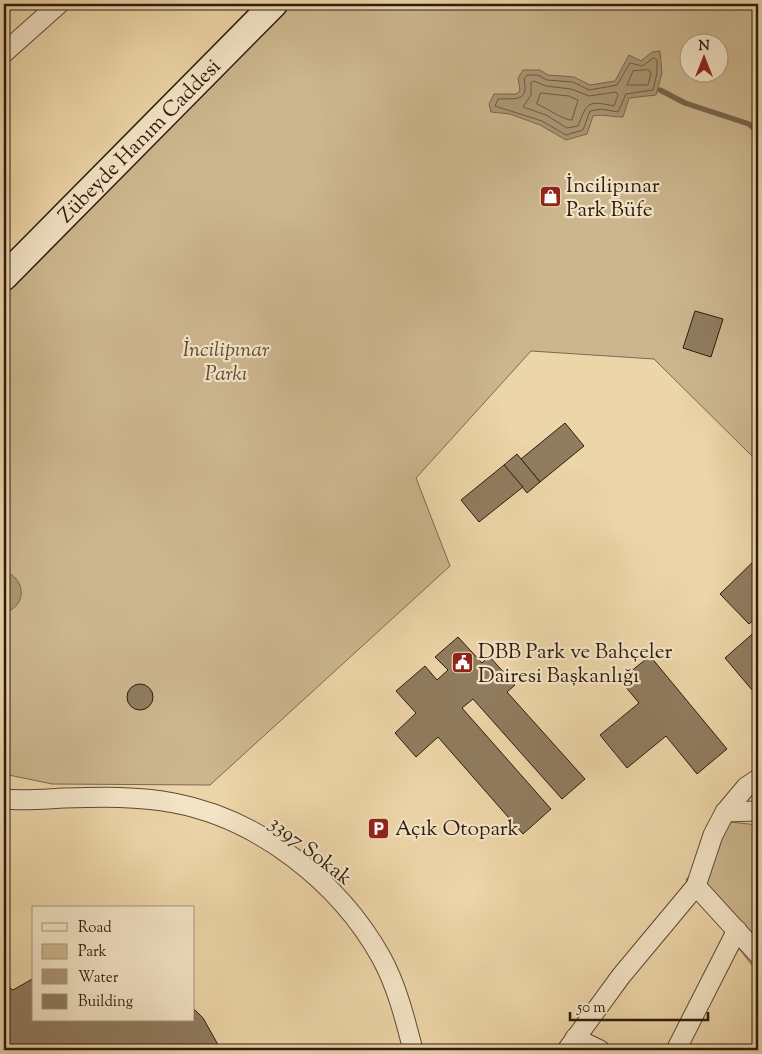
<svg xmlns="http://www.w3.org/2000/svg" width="762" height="1054" viewBox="0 0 762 1054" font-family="'Sorts Mill Goudy',serif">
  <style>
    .green { fill: #ccb68e; stroke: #7c694f; fill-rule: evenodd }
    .water { fill: #ab9674; stroke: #79654c }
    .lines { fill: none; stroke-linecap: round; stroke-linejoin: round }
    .shore { stroke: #6c5942; stroke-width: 1 }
    .stream { stroke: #79654c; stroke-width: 5.5 }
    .building { fill: #907c5f; stroke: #2d1c10 }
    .street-casing { stroke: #5d4a36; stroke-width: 21 }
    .secondary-casing { stroke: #2d1c10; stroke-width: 29 }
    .street { stroke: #f3e4c6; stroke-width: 19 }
    .secondary { stroke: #f3e4c6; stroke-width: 26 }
    .labels { text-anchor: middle; stroke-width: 4.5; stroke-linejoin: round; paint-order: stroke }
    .street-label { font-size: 21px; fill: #2d1c10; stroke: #f3e4c6 }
    .poi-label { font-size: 21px; fill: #2d1c10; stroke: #f3e4c6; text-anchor: start }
    .park-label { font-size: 21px; font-style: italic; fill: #5d4a36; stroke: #f3e4c6 }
  </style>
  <rect width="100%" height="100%" fill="#ecd5a8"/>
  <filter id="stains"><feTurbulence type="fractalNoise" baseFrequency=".004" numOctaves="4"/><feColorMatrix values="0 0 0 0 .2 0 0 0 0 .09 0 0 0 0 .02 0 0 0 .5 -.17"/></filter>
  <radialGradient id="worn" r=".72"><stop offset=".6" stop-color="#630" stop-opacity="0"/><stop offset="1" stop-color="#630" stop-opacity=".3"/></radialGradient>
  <g class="green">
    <path d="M276 4H758V462L654 359 531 351 416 478 450 566 210 785 52 784 4 774V267ZM690 42H720V72H690Z"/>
    <path d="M730 822 758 825V973L686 880Z"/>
  </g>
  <g class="water">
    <path d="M660 51 662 73 656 95 629 98 623 117C612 117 603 114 593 116L587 134 566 140 540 125 510 114 491 112 489 104 494 94H516L520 91 518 78 523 70H540L548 75 574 77 590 85 615 81 629 55 641 61 652 52Z"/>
    <path d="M4 571C26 578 28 606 4 613Z"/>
  </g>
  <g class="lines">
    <g class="shore">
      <path d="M654 58 657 60V73L653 90 626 94 618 112 601 109 590 111 583 130 566 135 542 121 495 106 498 99C515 98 529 103 524 79L527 75H538L547 80 573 82 589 90 617 85 630 63 642 66Z"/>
      <path d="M649 70 651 73 648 85H627L633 71Z"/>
      <path d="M534 81 546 86 571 89 589 96 616 92 618 95 614 106C587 100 587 103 578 126L567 128 546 115 523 107 531 95V83Z"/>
      <path d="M541 93 569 96 578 100 572 120C565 121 545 107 537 104Z"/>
    </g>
    <path class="stream" d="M660 90 685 103 749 124 758 132"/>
  </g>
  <g class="building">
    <path d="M695 311 723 319 711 357 683 348Z"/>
    <path d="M565 423 584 446 540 482 521 459Z"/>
    <path d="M517 454 540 482 527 493 504 465Z"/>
    <path d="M504 465 523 487 479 522 461 500Z"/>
    <path d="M758 557V616L749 624 720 594Z"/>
    <path d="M758 629V697L725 658Z"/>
    <path d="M458 637 482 663 489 656 515 685 507 692 585 779 562 799 473 699 462 708 551 809 523 834 438 737 416 757 395 733 416 713 396 691 425 666 437 680 448 670 435 657Z"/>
    <path d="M650 656 727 749 697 774 666 736 627 768 600 735 639 703 620 680Z"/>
    <circle cx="140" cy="697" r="13"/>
    <path d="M34 978V1020H194V1009L203 1018 221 1050H4V985L13 990Z"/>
  </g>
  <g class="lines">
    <defs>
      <g id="street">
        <path d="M4 53 59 4"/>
        <path d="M4 799C24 801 44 799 64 798 101 797 138 796 174 803 259 819 339 882 381 957 397 986 405 1019 413 1050"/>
        <path d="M725 812 758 811"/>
        <path d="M696 886 758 954"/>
        <path d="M575 1038 600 1050"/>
        <path d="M567 1050 621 976 696 886 713 835 725 812 746 787 758 779"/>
        <path d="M676 1050 737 930"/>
      </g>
      <g id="secondary">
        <path id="s1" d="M4 277 274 4"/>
      </g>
    </defs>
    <use href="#street" class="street-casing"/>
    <use href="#secondary" class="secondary-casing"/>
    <use href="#street" class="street"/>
    <use href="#secondary" class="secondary"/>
  </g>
  <defs>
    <symbol id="shop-square" viewBox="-11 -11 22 22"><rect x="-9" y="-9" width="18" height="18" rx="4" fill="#8f2418" stroke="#f3e4c6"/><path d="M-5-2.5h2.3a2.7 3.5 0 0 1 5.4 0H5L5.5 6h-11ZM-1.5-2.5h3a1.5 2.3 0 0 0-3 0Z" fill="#fff"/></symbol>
    <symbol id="civic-square" viewBox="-11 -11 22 22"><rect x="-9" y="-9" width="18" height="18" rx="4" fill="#8f2418" stroke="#f3e4c6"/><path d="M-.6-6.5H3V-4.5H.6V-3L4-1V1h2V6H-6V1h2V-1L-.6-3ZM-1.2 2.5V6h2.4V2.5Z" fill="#fff"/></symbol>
    <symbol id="parking-square" viewBox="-11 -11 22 22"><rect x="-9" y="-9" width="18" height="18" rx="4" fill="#8f2418" stroke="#f3e4c6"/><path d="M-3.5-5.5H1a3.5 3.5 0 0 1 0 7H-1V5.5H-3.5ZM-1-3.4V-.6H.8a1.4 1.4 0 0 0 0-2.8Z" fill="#fff"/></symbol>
  </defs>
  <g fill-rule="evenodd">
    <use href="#shop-square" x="538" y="184" width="25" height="25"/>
    <use href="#civic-square" x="450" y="650" width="25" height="25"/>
    <use href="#parking-square" x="366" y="816" width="25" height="25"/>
  </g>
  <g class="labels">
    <g class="street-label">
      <text dy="7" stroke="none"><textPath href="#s1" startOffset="192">Zübeyde Hanım Caddesi</textPath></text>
      <text transform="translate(311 850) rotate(38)" y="7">3397 Sokak</text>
    </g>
    <g class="poi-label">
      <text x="566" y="192">İncilipınar<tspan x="566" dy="24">Park Büfe</tspan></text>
      <text x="478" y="658">DBB Park ve Bahçeler<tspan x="478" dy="24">Dairesi Başkanlığı</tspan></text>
      <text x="395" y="835">Açık Otopark</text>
    </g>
    <g class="park-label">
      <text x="226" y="356">İncilipınar<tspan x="226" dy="24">Parkı</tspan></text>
    </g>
  </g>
  <rect width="762" height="1054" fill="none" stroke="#ecd5a8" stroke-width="20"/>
  <rect x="5" y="5" width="752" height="1044" fill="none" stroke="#2d1c10" stroke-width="2.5"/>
  <rect x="10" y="10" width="742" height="1034" fill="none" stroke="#2d1c10"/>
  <rect x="32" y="906" width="162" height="115" fill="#f3e4c6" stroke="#a4947d"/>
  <rect x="42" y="923" width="25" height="8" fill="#f3e4c6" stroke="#a4947d"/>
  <text x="78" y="932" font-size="15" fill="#2d1c10">Road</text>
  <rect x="42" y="944" width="25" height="15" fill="#ccb68e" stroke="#a4947d"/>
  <text x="78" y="956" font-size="15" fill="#2d1c10">Park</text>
  <rect x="42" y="969" width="25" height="15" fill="#ab9674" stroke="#a4947d"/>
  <text x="78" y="982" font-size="15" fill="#2d1c10">Water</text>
  <rect x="42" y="994" width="25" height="15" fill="#907c5f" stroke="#a4947d"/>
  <text x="78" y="1006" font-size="15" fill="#2d1c10">Building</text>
  <g transform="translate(704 58)"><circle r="24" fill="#f3e4c6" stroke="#a4947d"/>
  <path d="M0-4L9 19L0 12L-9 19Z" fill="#8f2418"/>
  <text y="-8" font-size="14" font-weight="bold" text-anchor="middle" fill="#2d1c10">N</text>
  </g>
  <path d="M570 1012v8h138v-8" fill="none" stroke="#2d1c10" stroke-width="2.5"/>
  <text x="577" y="1012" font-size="15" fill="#2d1c10" stroke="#f3e4c6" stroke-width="4" paint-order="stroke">50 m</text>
  <rect width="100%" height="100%" filter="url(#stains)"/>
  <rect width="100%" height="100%" fill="url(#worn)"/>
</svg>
